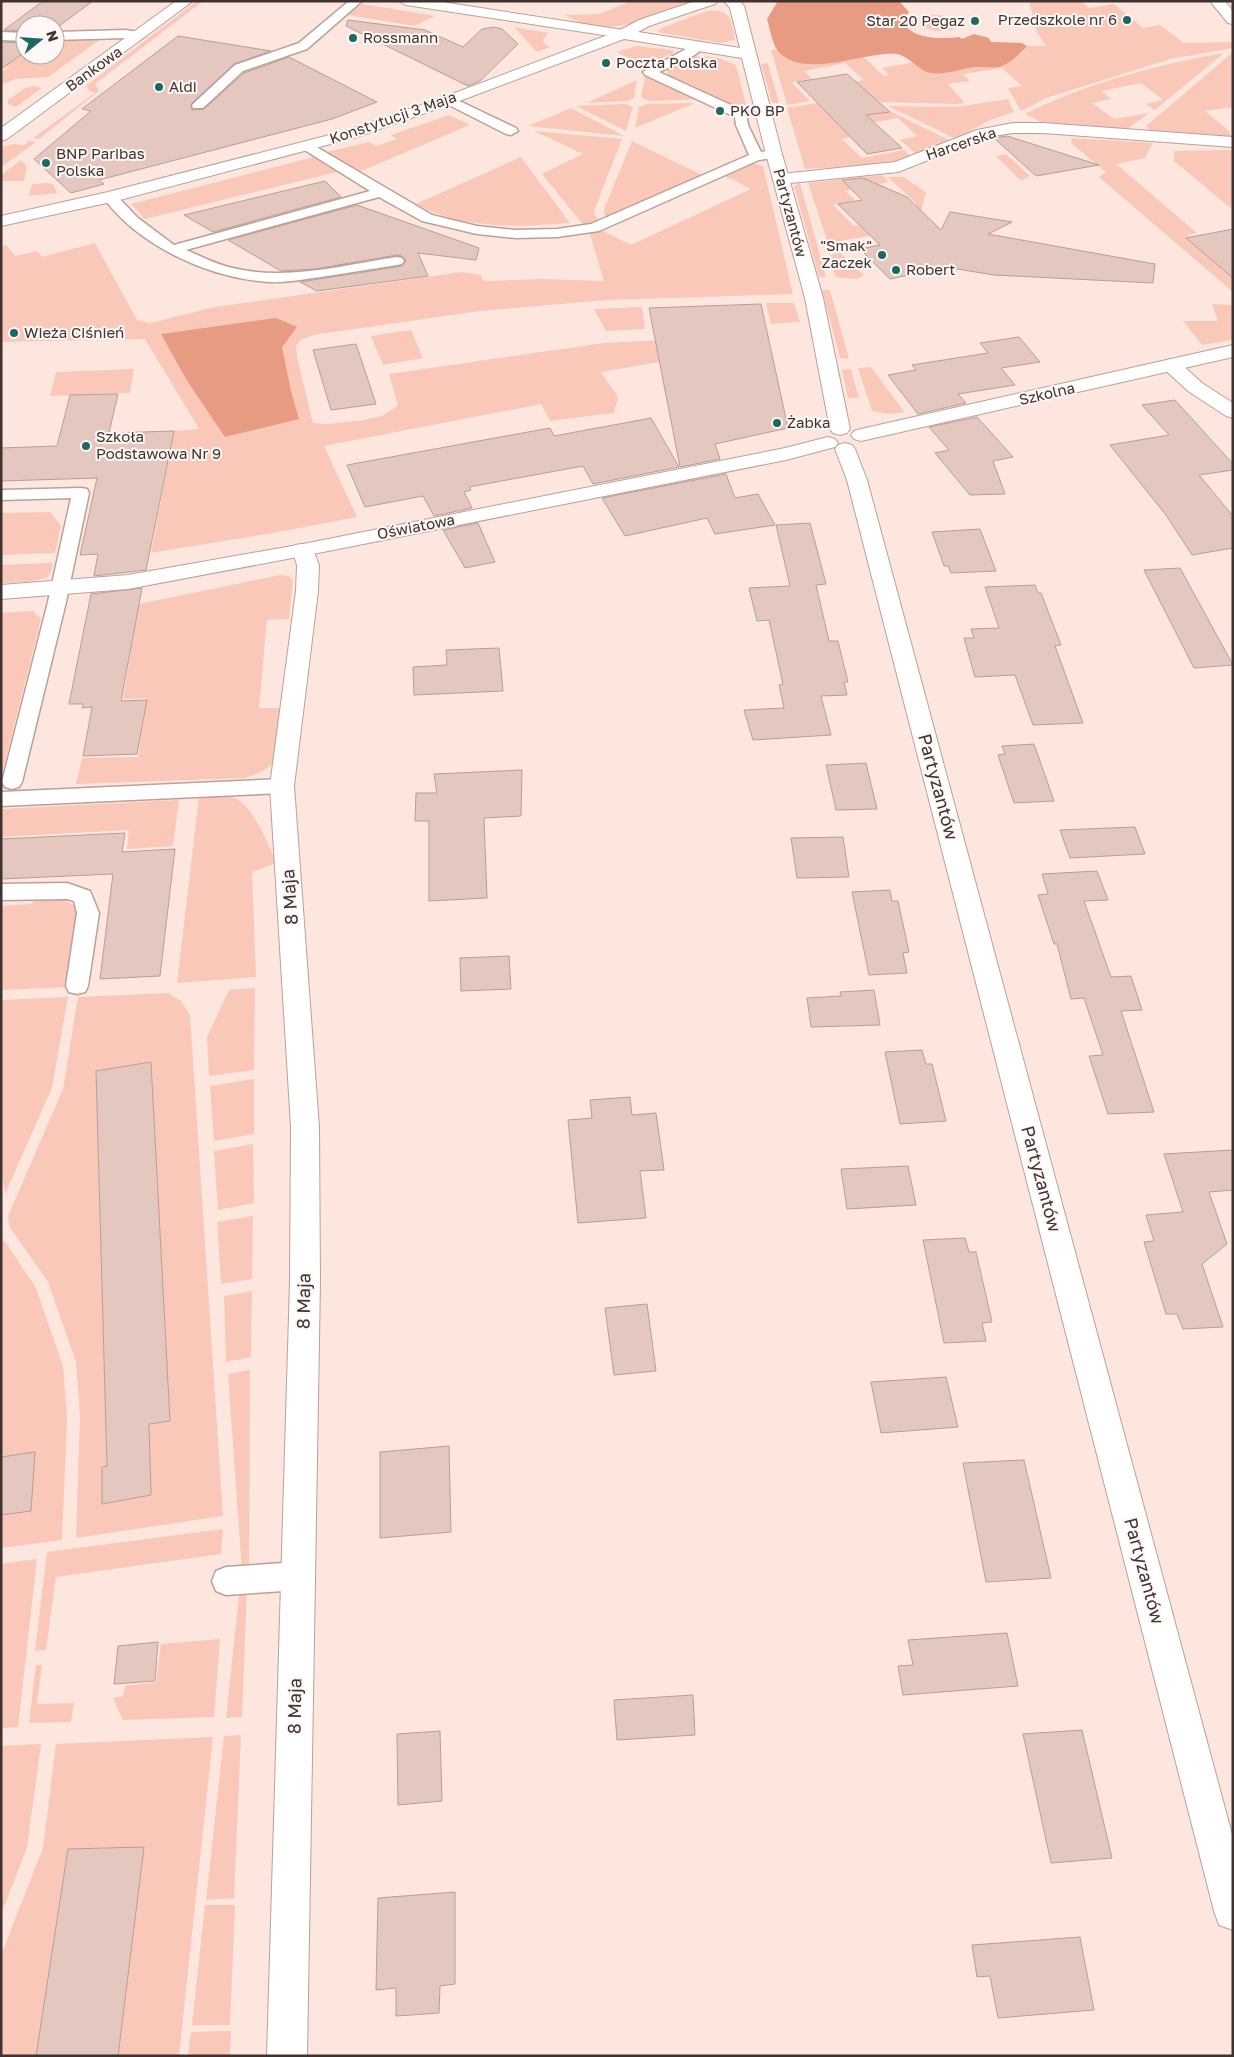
<svg xmlns="http://www.w3.org/2000/svg" width="1234" height="2057" viewBox="0 0 1234 2057" font-family="'Golos Text',sans-serif">
  <style>
    .green { fill: #fac8b9 }
    .forest { fill: #e79b82 }
    .building { fill: #e4c8bf; stroke: #ba9e96 }
    .lines { fill: none; stroke-linecap: round; stroke-linejoin: round }
    .lane-casing { stroke: #bca098; stroke-width: 3 }
    .street-casing { stroke: #bca098; stroke-width: 2 }
    .secondary-casing { stroke: #bca098; stroke-width: 2 }
    .lane { fill: #fff; fill-rule: evenodd }
    .street { fill: #fff; fill-rule: evenodd }
    .secondary { fill: #fff; fill-rule: evenodd }
    .poi-dot { fill: #1d6863; stroke: #fdf7f5; stroke-width: 2 }
    .labels { text-anchor: middle; stroke-width: 4; stroke-linejoin: round; paint-order: stroke }
    .far-poi-label { font-size: 15px; fill: #3e3330; stroke: #fdf7f5; text-anchor: start }
    .far-street-label { font-size: 15px; fill: #3e3330; stroke: #fdf7f5 }
    .street-label { font-size: 18px; fill: #3e3330; stroke: #fdf7f5 }
  </style>
  <rect width="100%" height="100%" fill="#fde6de"/>
  <g class="green">
    <path d="M197 1H203L95 84 99 91 39 139 33 138 95 93 88 90 87 85Z"/>
    <path d="M631 1H697C654 16 608 42 565 15L600 14Z"/>
    <path d="M1029 1H1081L1089 8 1114 4 1143 28 1160 25 1184 43 1233 42V48L1170 59 1046 98 1021 111 1008 88 1022 86 1002 68 963 74 970 81 948 84 965 103 955 104 878 102 848 83 864 80 845 63 804 71 812 79 791 82 810 101 787 105 771 50 855 49 884 76 889 75 882 68 1003 46H1046L1037 32Z"/>
    <path d="M362 4 369 5 435 16 414 26 348 15Z"/>
    <path d="M707 11C731 8 731 20 735 40L721 43 657 32 662 28Z"/>
    <path d="M931 15C941 15 952 15 960 23V25C950 34 929 33 920 23L922 18Z"/>
    <path d="M514 27 548 33 543 40 545 44 550 47 537 52Z"/>
    <path d="M105 36 48 77 15 79 1 85V72L9 67 1 65 9 51 23 39H25V55H55V38Z"/>
    <path d="M636 46 673 50 674 53 645 65 616 52Z"/>
    <path d="M1233 52V107L1205 111 1228 130 1233 138 1151 131 1146 126Z"/>
    <path d="M1224 53 1155 110 1146 104 1163 100 1141 83 1101 91 1111 99 1092 103 1114 119 1149 113 1126 130 1041 122 1025 114C1084 84 1159 64 1224 53Z"/>
    <path d="M705 56 718 58 736 65 748 112 667 75 668 68 693 57Z"/>
    <path d="M768 63 779 103H772L761 64Z"/>
    <path d="M650 75 701 99 649 101 641 97 645 77Z"/>
    <path d="M637 80 634 98 627 101 587 103Z"/>
    <path d="M34 86 42 88 16 107 8 104V100L25 88Z"/>
    <path d="M859 96 951 141 917 155 900 140 917 136 898 118 854 126 863 134 842 139 862 158 904 150 913 158 898 163 805 169 787 108Z"/>
    <path d="M1008 99 1014 112 990 120 956 139 888 106 956 107Z"/>
    <path d="M695 103 635 128 639 107 647 104Z"/>
    <path d="M626 104 633 107 626 131 576 106Z"/>
    <path d="M571 108 624 136 528 126Z"/>
    <path d="M449 115 470 125 359 172 327 152 369 142 376 146 397 139 391 135Z"/>
    <path d="M534 131 622 139 594 211 598 222 584 226 542 174 583 154Z"/>
    <path d="M1072 138 1153 143 1145 158 1116 164 1197 233 1187 235 1233 275V292L1099 177 1106 172 1071 143Z"/>
    <path d="M29 141 36 142 1 167V147L14 144 24 145Z"/>
    <path d="M632 141 702 175 605 218 604 209Z"/>
    <path d="M1233 150V210L1174 161V151Z"/>
    <path d="M1006 154 1030 176 1021 181 996 156Z"/>
    <path d="M314 157 337 172 145 219 131 204Z"/>
    <path d="M521 157 570 223C517 227 464 230 416 204Z"/>
    <path d="M21 160 27 167 24 181H1V175Z"/>
    <path d="M751 163 763 166 793 294 608 300 480 311 313 335 301 340 296 346 297 357 313 423 328 424 363 420 382 416 398 406 389 374 604 343 705 338 700 355 601 372 618 397 614 413 550 421 541 404 324 446 357 517 273 533 151 553 174 431 199 429 145 339 1 342V246L6 245 15 256 37 251 42 257 95 243 137 320 150 323 215 307 462 272 483 275 480 276 485 281 543 279 604 281 590 234 601 230 631 245 751 189 725 176Z"/>
    <path d="M882 175 889 182 845 191 855 200 833 205 854 226 897 218 909 229 828 243 808 183Z"/>
    <path d="M888 177H903L926 192 918 224 895 209 917 204Z"/>
    <path d="M47 183 54 185 57 193 29 196 32 184Z"/>
    <path d="M800 183 826 277H819L794 186Z"/>
    <path d="M839 252 864 275 857 279 836 277 829 256Z"/>
    <path d="M822 290H830L849 359 840 358Z"/>
    <path d="M766 303H794L800 322 771 324Z"/>
    <path d="M1212 304 1233 305V337L1231 340 1202 345 1183 321H1218Z"/>
    <path d="M642 307 645 329 606 331 594 309Z"/>
    <path d="M411 330 423 358 383 365 371 336Z"/>
    <path d="M871 367 900 406 904 412 890 414 872 411 858 368Z"/>
    <path d="M134 369 130 393 50 396 56 372Z"/>
    <path d="M851 369 859 398H848L842 370Z"/>
    <path d="M50 512 61 526 55 553 1 555V513Z"/>
    <path d="M53 563 51 571 47 578 26 582 1 583V565Z"/>
    <path d="M280 575 288 576 293 580 289 619 267 620 259 708H281L273 764 261 772 245 778 76 784 82 758 138 757 147 698 123 699 139 604Z"/>
    <path d="M33 611 41 619 1 778V613Z"/>
    <path d="M223 796C227 797 232 797 235 798 253 806 269 845 276 863L252 872 256 977 177 983 199 797Z"/>
    <path d="M179 800 173 846 127 849 129 830 1 837V809Z"/>
    <path d="M41 897 58 898 74 905 82 923 71 987 1 990V906L30 904Z"/>
    <path d="M255 988 254 1070 209 1076 207 1037 229 990Z"/>
    <path d="M168 993 181 1001 190 1015 223 1516 76 1538 80 1416 76 1362 48 1282 9 1226 8 1216 63 1089 78 997Z"/>
    <path d="M68 997 52 1088 5 1194 1 1166V1000Z"/>
    <path d="M254 1079V1134L214 1141 210 1086Z"/>
    <path d="M253 1144 254 1203 218 1210 214 1151Z"/>
    <path d="M253 1216 252 1279 221 1284 217 1222Z"/>
    <path d="M4 1240 36 1288 63 1366 67 1418 62 1540 1 1548V1246Z"/>
    <path d="M252 1291 251 1357 226 1362 224 1296Z"/>
    <path d="M250 1370 249 1571H242L228 1374Z"/>
    <path d="M223 1529 221 1554 56 1577 46 1650 35 1651 47 1552Z"/>
    <path d="M37 1559 18 1727 1 1728V1564Z"/>
    <path d="M247 1585 242 1717 226 1718 240 1586Z"/>
    <path d="M220 1639 214 1717 123 1720 113 1698 123 1696 125 1686 156 1682 161 1644Z"/>
    <path d="M36 1665H42L37 1704 74 1703 71 1722 29 1723Z"/>
    <path d="M241 1735 234 1898 206 1900 224 1736Z"/>
    <path d="M213 1737 179 2056H1V1955L43 1848 56 1744Z"/>
    <path d="M41 1744 27 1848 1 1914V1746Z"/>
    <path d="M205 1905H235L230 2025H192Z"/>
    <path d="M231 2031 230 2056H188L191 2032Z"/>
  </g>
  <g class="forest">
    <path d="M778 1H899L909 12 903 22C913 40 941 39 959 37L962 39 974 34 989 38 991 42 1022 43 1027 46C1019 54 1010 64 999 67 992 68 983 67 976 67 960 68 938 79 923 70 915 65 907 56 897 54 867 50 803 81 778 51 772 44 770 28 767 19Z"/>
    <path d="M276 318 297 327 282 347 291 391 299 419 225 437 186 379 161 334Z"/>
  </g>
  <g class="building">
    <path d="M43 1H93L55 29V25H25V31L4 30Z"/>
    <path d="M348 20 425 30 463 47 482 29 494 27 502 29 518 44 480 81 468 86 346 26Z"/>
    <path d="M178 36 271 51 234 64 191 104 192 110 204 109 244 73 289 57 377 102 332 119 99 180 104 184 71 193 34 159 91 111 82 109Z"/>
    <path d="M1 42 25 43V52L1 69Z"/>
    <path d="M847 74 890 112 866 115 902 148 867 154 797 82Z"/>
    <path d="M1007 136 1099 165 1036 176 994 138Z"/>
    <path d="M863 178 907 197 941 230 950 212 1012 222 988 234 1155 264 1153 283 994 275 945 267 890 279 860 249 880 245 838 204 862 200 842 180Z"/>
    <path d="M325 181 341 197 213 232 184 215Z"/>
    <path d="M357 205 479 248 476 260 418 253 428 276 317 291 300 282 402 266 406 260 402 256 397 255 315 269 281 271 228 240Z"/>
    <path d="M1233 229V278L1186 238Z"/>
    <path d="M761 304 788 428 715 444 720 459 680 467 649 308Z"/>
    <path d="M1019 337 1040 362 1001 368 1015 385 958 394 966 403 918 414 888 375 916 370 912 365 988 353 980 343Z"/>
    <path d="M356 344 376 404 331 410 313 350Z"/>
    <path d="M118 394 109 433 174 431 146 570 94 576 98 554 80 555 97 478 1 481V448L57 446 70 395Z"/>
    <path d="M1175 400 1233 464V470L1199 475 1233 516V548L1192 555 1166 515 1110 445 1169 435 1142 405Z"/>
    <path d="M977 417 1013 457 993 461 1005 494 970 495 935 453 949 450 929 427Z"/>
    <path d="M651 418 679 467 593 484 583 466 469 487 471 490 464 492 472 508 434 516 423 496 365 507 347 465 550 428 554 436Z"/>
    <path d="M726 474 735 498 758 494 775 525 715 534 707 518 625 536 602 498Z"/>
    <path d="M478 523 495 562 465 568 443 530Z"/>
    <path d="M810 523 826 584 816 585 829 641H838L848 682H844L847 695 821 696 831 735 753 740 744 710 784 708 779 685 783 684 769 620 757 621 749 588 790 586 776 525Z"/>
    <path d="M980 529 996 571 951 573 948 566H944L932 532Z"/>
    <path d="M1180 568 1233 665 1194 668 1144 570Z"/>
    <path d="M1035 585 1038 593H1041L1061 645 1055 646 1083 723 1033 725 1015 675 975 677 964 638H974L971 629 999 628 985 587Z"/>
    <path d="M142 588 121 701 147 700 137 754 83 756 92 707 82 708 83 704H69L91 594Z"/>
    <path d="M499 648 503 691 414 695 413 667 447 665 446 650Z"/>
    <path d="M1034 744 1054 801 1014 803 998 755 1005 754 1002 746Z"/>
    <path d="M866 763 877 809 836 810 826 765Z"/>
    <path d="M522 770 521 816 484 818 487 898 429 901V821H415L416 793H437L434 774Z"/>
    <path d="M1135 827 1145 854 1070 858 1060 830Z"/>
    <path d="M125 833 122 852 175 849 160 976 100 979 113 874 1 879V839Z"/>
    <path d="M843 837 849 877 797 878 791 838Z"/>
    <path d="M1097 871 1108 900 1084 901 1111 977 1131 976 1142 1010 1121 1011 1154 1112 1108 1114 1089 1056 1103 1055 1084 998 1071 999 1057 944H1054L1038 895 1048 894 1042 874Z"/>
    <path d="M890 890 892 901H898L909 952 903 953 907 973 869 975 852 892Z"/>
    <path d="M509 956 511 989 461 991 460 958Z"/>
    <path d="M874 990 880 1025 811 1027 807 998 841 996 840 992Z"/>
    <path d="M922 1050 926 1064H932L946 1121 900 1124 885 1052Z"/>
    <path d="M151 1062 170 1421 149 1424 151 1495 102 1504V1467L107 1466 96 1071Z"/>
    <path d="M630 1097 632 1115 656 1113 664 1170 640 1171 646 1218 578 1223 568 1120 592 1118 590 1100Z"/>
    <path d="M1233 1150V1190L1209 1192 1227 1244 1202 1264 1223 1327 1183 1329 1177 1314H1166L1144 1242 1154 1241 1146 1215 1183 1212 1164 1154Z"/>
    <path d="M908 1166 916 1205 847 1209 841 1169Z"/>
    <path d="M965 1238 969 1252H976L992 1322 982 1323 986 1341 944 1343 923 1240Z"/>
    <path d="M647 1304 656 1371 614 1375 605 1308Z"/>
    <path d="M946 1377 958 1427 881 1433 871 1382Z"/>
    <path d="M449 1446 451 1532 380 1538V1452Z"/>
    <path d="M35 1452 31 1511 1 1515V1457Z"/>
    <path d="M1024 1460 1051 1578 986 1582 963 1463Z"/>
    <path d="M1007 1633 1018 1686 903 1695 898 1666 913 1665 908 1640Z"/>
    <path d="M158 1642 155 1681 114 1684 118 1646Z"/>
    <path d="M693 1695 695 1735 617 1740 614 1700Z"/>
    <path d="M1082 1730 1112 1858 1051 1863 1023 1734Z"/>
    <path d="M440 1731 442 1801 398 1805 397 1734Z"/>
    <path d="M144 1847 118 2056H36L68 1849Z"/>
    <path d="M455 1892V1984L440 1986 439 2013 396 2016V1988L376 1990 378 1898Z"/>
    <path d="M1080 1937 1094 2010 998 2018 990 1976 977 1977 972 1945Z"/>
  </g>
  <g class="lines">
    <defs>
      <g id="lane">
        <path d="M349 1H362L307 49 243 71 203 108H193L192 105 235 65 299 43Z"/>
        <path d="M126 30 143 33 145 36 139 40 126 38 55 40V32Z"/>
        <path d="M1 32 25 33V41L1 40Z"/>
        <path d="M699 42 703 43 705 46C694 59 674 65 659 72L746 112 748 125 761 152 774 150 781 154 779 157 759 160 599 231 557 237 516 238 477 234 422 221 379 197 186 250C201 256 217 265 233 268 286 281 344 265 397 257L402 258 404 261 402 264 397 265C372 269 347 273 321 277 304 279 286 283 268 282 209 278 138 246 103 197L110 193 115 194 138 218 174 245 370 191 303 149 301 146 303 143 308 142 432 215 477 226 516 230 557 229 591 224 749 155 736 125 735 117 645 75 643 72Z"/>
        <path d="M449 96 516 128 518 131 511 135 506 134 445 103 443 100Z"/>
        <path d="M81 488 87 489 89 493 66 602 22 782 19 787 12 789 5 787 2 782 48 602 71 498 1 500V490Z"/>
        <path d="M282 779 289 781 292 786 289 791 282 793 1 806V792Z"/>
        <path d="M67 883 90 891 99 913 88 986 85 992 77 994 69 992 66 986 77 913 74 901 67 899 1 900V884Z"/>
        <path d="M298 1562 308 1566 312 1576 308 1586 298 1590 226 1595 216 1591 212 1581 216 1571 226 1567Z"/>
      </g>
      <g id="street">
        <path d="M399 1H436L623 30 628 31 630 34 628 37 623 38 406 5Z"/>
        <path d="M1210 1H1225L1233 11V24L1228 23Z"/>
        <path d="M1013 123H1043L1233 137V147L1043 133H1013L987 137 898 172 781 184 775 183 773 179 775 175 781 174 895 162 977 130Z"/>
        <path d="M1171 359 1178 361 1202 383 1233 403V418L1226 416 1188 391 1164 369 1162 365 1164 361Z"/>
        <path d="M303 544 311 545 319 565 318 591 294 786 319 1127 320 1281 307 2056H267L290 1281 291 1127 270 786 296 591 297 565 292 550 295 545Z"/>
      </g>
      <g id="secondary">
        <path d="M176 1H193L7 139 1 141V128Z"/>
        <path d="M695 1H717L715 4 649 26 638 32 740 48 730 8 724 1H740L744 6 782 154 823 298 850 429 847 433 840 435 833 433 830 429 805 298 766 154 742 58 624 39 454 103 357 137 116 201 1 226V216L108 192 345 131 444 97 618 31 639 20Z"/>
        <path d="M1233 345V357L861 441 854 439 851 435 854 431 861 429Z"/>
        <path d="M828 437 835 439 838 443 835 447 786 460 303 556 128 589 1 599V585L128 575 303 544 785 448Z"/>
        <path d="M845 443 852 445 855 449 867 480 1233 1838V1930L1219 1925 1214 1911 847 480 835 449 838 445Z"/>
      </g>
    </defs>
    <use href="#lane" class="lane-casing"/>
    <use href="#street" class="street-casing"/>
    <use href="#secondary" class="secondary-casing"/>
    <use href="#lane" class="lane"/>
    <use href="#street" class="street"/>
    <use href="#secondary" class="secondary"/>
  </g>
  <g class="poi-dot">
    <circle cx="1127" cy="20" r="5"/>
    <circle cx="975" cy="21" r="5"/>
    <circle cx="353" cy="38" r="5"/>
    <circle cx="606" cy="63" r="5"/>
    <circle cx="159" cy="87" r="5"/>
    <circle cx="720" cy="111" r="5"/>
    <circle cx="46" cy="163" r="5"/>
    <circle cx="882" cy="255" r="5"/>
    <circle cx="896" cy="270" r="5"/>
    <circle cx="14" cy="333" r="5"/>
    <circle cx="777" cy="423" r="5"/>
    <circle cx="86" cy="446" r="5"/>
  </g>
  <g class="labels">
    <g class="far-poi-label">
      <text x="1117" y="25" text-anchor="end">Przedszkole nr 6</text>
      <text x="965" y="26" text-anchor="end">Star 20 Pegaz</text>
      <text x="363" y="43">Rossmann</text>
      <text x="616" y="68">Poczta Polska</text>
      <text x="169" y="92">Aldi</text>
      <text x="730" y="116">PKO BP</text>
      <text x="56" y="159">BNP Paribas<tspan x="56" dy="17">Polska</tspan></text>
      <text x="872" y="251" text-anchor="end">"Smak"<tspan x="872" dy="17">Zaczek</tspan></text>
      <text x="906" y="275">Robert</text>
      <text x="24" y="338">Wieża Ciśnień</text>
      <text x="787" y="428">Żabka</text>
      <text x="96" y="442">Szkoła<tspan x="96" dy="17">Podstawowa Nr 9</tspan></text>
    </g>
    <g class="far-street-label">
      <text transform="translate(94 69) rotate(-36)" y="5">Bankowa</text>
      <text transform="translate(393 118) rotate(-19)" y="5">Konstytucji 3 Maja</text>
      <text transform="translate(961 144) rotate(-19)" y="5">Harcerska</text>
      <text transform="translate(790 213) rotate(75)" y="5">Partyzantów</text>
      <text transform="translate(1047 394) rotate(-13)" y="5">Szkolna</text>
      <text transform="translate(416 527) rotate(-11)" y="5">Oświatowa</text>
    </g>
    <g class="street-label">
      <text transform="translate(938 787) rotate(75)" y="6">Partyzantów</text>
      <text transform="translate(290 897) rotate(-94)" y="6">8 Maja</text>
      <text transform="translate(1041 1179) rotate(75)" y="6">Partyzantów</text>
      <text transform="translate(304 1301) rotate(-89)" y="6">8 Maja</text>
      <text transform="translate(1144 1571) rotate(75)" y="6">Partyzantów</text>
      <text transform="translate(295 1706) rotate(-89)" y="6">8 Maja</text>
    </g>
  </g>
  <rect width="1234" height="2057" fill="none" stroke="#3e3330" stroke-width="5"/>
  <g transform="translate(40 40) rotate(73)"><circle r="24" fill="#fdf7f5" stroke="#b1a9a6"/>
  <path d="M0-4L9 19L0 12L-9 19Z" fill="#1d6863"/>
  <text y="-8" font-size="14" font-weight="bold" text-anchor="middle" fill="#3e3330">N</text>
  </g>
</svg>
